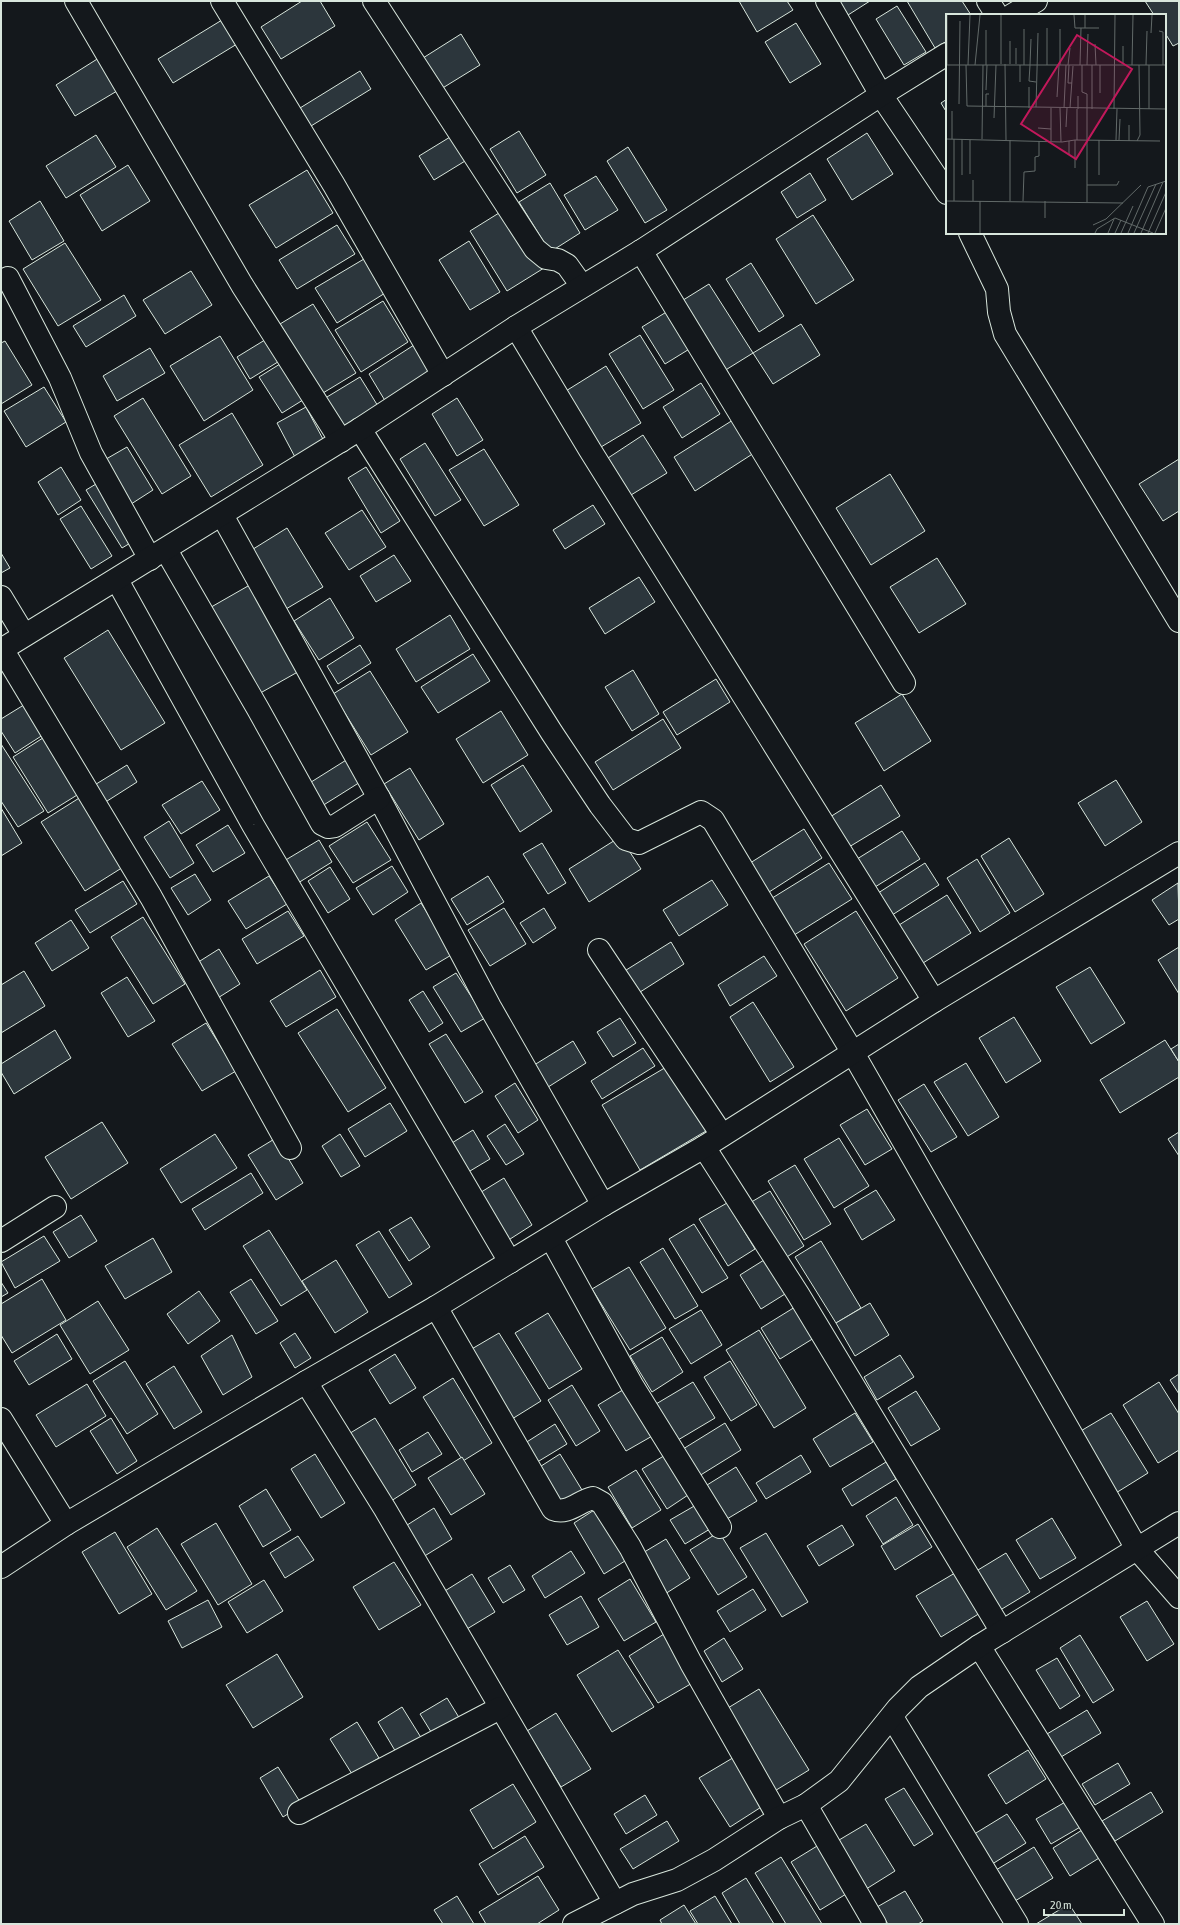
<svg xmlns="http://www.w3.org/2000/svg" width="1180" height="1925" viewBox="0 0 1180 1925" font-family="'Asap Condensed',sans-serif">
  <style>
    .building { fill: #2c363c; stroke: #d8e6dc }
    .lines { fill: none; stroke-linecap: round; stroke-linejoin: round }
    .minor-casing { stroke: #d8e6dc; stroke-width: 24 }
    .tertiary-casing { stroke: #d8e6dc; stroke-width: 24 }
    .minor { stroke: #14181c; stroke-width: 22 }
    .tertiary { stroke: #14181c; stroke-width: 22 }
    .inset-road { fill: none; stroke: #626a69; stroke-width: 1 }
    .view { fill: #c2185b; fill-opacity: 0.15; stroke: #c2185b; stroke-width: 2 }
    .inset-edge { fill: none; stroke: #d8e6dc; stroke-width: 2 }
  </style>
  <rect width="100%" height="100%" fill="#14181c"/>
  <g class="building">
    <path d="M302 1H320L335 26 281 59 261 27Z"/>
    <path d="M739 1H787L793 10 757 32Z"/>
    <path d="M839 1H870L848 15Z"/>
    <path d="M907 1H962L971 15H947V41L935 48Z"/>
    <path d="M1145 1H1179V43L1173 46 1165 33V15H1154Z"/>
    <path d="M897 6 926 52 904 65 876 19Z"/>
    <path d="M222 20 237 44 173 83 158 59Z"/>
    <path d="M796 23 821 64 790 83 765 42Z"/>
    <path d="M461 34 480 65 441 89 423 58Z"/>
    <path d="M102 56 122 88 75 116 56 85Z"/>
    <path d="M360 71 371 89 311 126 300 108Z"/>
    <path d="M947 99V113L941 103Z"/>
    <path d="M519 131 546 175 517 193 490 149Z"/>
    <path d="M867 133 893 174 852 200 827 159Z"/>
    <path d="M455 134 470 158 434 180 419 156Z"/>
    <path d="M96 135 116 167 66 198 46 166Z"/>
    <path d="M628 147 667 210 645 223 607 161Z"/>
    <path d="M128 165 150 201 102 231 80 195Z"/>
    <path d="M307 170 333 213 276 248 249 205Z"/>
    <path d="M810 173 826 200 797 218 781 192Z"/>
    <path d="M596 176 618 210 585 230 564 195Z"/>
    <path d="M550 183 580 233 550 252 519 202Z"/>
    <path d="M40 201 64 241 32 260 9 221Z"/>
    <path d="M507 208 544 268 507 291 470 231Z"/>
    <path d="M813 215 854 280 816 304 776 239Z"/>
    <path d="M337 225 355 254 297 289 279 260Z"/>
    <path d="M469 241 500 292 470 310 439 260Z"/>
    <path d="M65 243 101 300 58 326 23 269Z"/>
    <path d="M369 256 390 290 337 323 315 288Z"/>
    <path d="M751 263 784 316 759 332 726 279Z"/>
    <path d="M191 271 212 305 165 334 143 300Z"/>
    <path d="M709 284 753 353 724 371 680 302Z"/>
    <path d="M124 295 136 316 86 347 73 326Z"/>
    <path d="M383 301 408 342 361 372 335 330Z"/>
    <path d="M313 304 356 373 323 393 280 324Z"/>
    <path d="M668 311 691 348 665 364 642 327Z"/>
    <path d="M801 324 820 355 773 384 753 353Z"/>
    <path d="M273 335 286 357 250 379 237 357Z"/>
    <path d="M640 335 674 390 643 409 609 354Z"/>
    <path d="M220 336 253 390 204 421 170 366Z"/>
    <path d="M5 341 32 385 1 404V343Z"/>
    <path d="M414 345 432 376 387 404 369 374Z"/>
    <path d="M150 348 165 373 117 401 103 376Z"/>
    <path d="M288 359 311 395 282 413 259 377Z"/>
    <path d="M606 366 641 423 596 450 561 394Z"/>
    <path d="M360 377 381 411 343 434 322 400Z"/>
    <path d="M701 383 720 414 682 438 663 407Z"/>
    <path d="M44 387 66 422 26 447 4 411Z"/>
    <path d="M143 398 191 476 162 494 114 416Z"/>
    <path d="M457 398 483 440 457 456 432 414Z"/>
    <path d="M306 407 325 443 296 459 277 423Z"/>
    <path d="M232 413 263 465 211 497 179 445Z"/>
    <path d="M733 420 754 453 695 491 674 457Z"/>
    <path d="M643 435 667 473 631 495 608 458Z"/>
    <path d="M425 443 461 500 435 516 400 459Z"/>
    <path d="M127 447 153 490 128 506 101 462Z"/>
    <path d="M484 449 519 505 484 526 449 470Z"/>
    <path d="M1179 459V511L1163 521 1139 484Z"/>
    <path d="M61 467 81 500 58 515 38 482Z"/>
    <path d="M366 467 400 521 381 533 348 478Z"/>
    <path d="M890 474 925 531 871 565 836 508Z"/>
    <path d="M101 481 137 539 122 548 86 490Z"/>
    <path d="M593 505 605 524 565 549 553 530Z"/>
    <path d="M81 506 112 556 91 569 60 519Z"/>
    <path d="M362 510 386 547 349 570 325 533Z"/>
    <path d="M287 528 323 587 286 609 250 551Z"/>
    <path d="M1 553 10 568 1 573Z"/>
    <path d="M394 555 411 581 376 602 360 576Z"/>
    <path d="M937 558 966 604 919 633 890 587Z"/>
    <path d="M639 577 655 602 605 634 589 608Z"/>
    <path d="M255 582 303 669 255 696 206 610Z"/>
    <path d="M330 598 354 638 319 660 294 621Z"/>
    <path d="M450 615 470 649 416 682 396 649Z"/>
    <path d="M108 630 165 723 121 750 64 658Z"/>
    <path d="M360 645 371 663 338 684 327 666Z"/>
    <path d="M473 654 490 681 438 713 421 687Z"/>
    <path d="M633 670 659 714 632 731 605 687Z"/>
    <path d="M370 671 408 732 371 755 333 694Z"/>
    <path d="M716 679 730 702 677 735 663 712Z"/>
    <path d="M902 694 931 741 884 771 855 723Z"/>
    <path d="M27 703 46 733 15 753 1 731V719Z"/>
    <path d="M501 711 528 755 483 783 456 739Z"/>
    <path d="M663 719 681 748 613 790 595 762Z"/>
    <path d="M46 736 82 792 48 813 13 757Z"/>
    <path d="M1 744 44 811 18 827 1 801Z"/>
    <path d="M351 757 365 779 322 806 308 784Z"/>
    <path d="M127 765 137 782 104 803 93 786Z"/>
    <path d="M523 765 552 811 520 832 491 785Z"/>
    <path d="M410 768 444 824 419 840 384 784Z"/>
    <path d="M1116 780 1142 822 1105 846 1078 803Z"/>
    <path d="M202 781 220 810 181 834 162 805Z"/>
    <path d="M881 785 900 816 849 847 830 817Z"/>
    <path d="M84 795 128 864 85 891 41 822Z"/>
    <path d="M1 808 22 843 1 856Z"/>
    <path d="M169 821 194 863 170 878 144 837Z"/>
    <path d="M367 822 391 860 353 883 329 846Z"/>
    <path d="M228 825 245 853 213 872 196 845Z"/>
    <path d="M804 829 822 858 766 894 747 865Z"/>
    <path d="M902 831 920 859 867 892 849 864Z"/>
    <path d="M620 837 641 869 589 902 569 869Z"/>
    <path d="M1009 838 1044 894 1015 912 981 856Z"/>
    <path d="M319 840 332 862 298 883 284 861Z"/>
    <path d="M542 843 566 883 548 894 523 854Z"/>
    <path d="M977 859 1010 913 980 932 947 878Z"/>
    <path d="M829 863 852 899 791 937 769 900Z"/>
    <path d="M925 863 939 885 889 917 875 895Z"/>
    <path d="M392 866 408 892 373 915 356 888Z"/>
    <path d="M330 867 350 899 328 913 308 881Z"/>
    <path d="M195 874 211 900 188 915 171 888Z"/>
    <path d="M269 876 287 904 246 929 228 901Z"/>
    <path d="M488 876 504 902 467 925 451 899Z"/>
    <path d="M712 880 728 905 679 936 663 910Z"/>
    <path d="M123 881 137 904 90 933 75 910Z"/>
    <path d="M1178 883 1179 919 1169 925 1152 900Z"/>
    <path d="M947 895 971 933 915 968 891 930Z"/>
    <path d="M421 903 453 954 426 970 395 920Z"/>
    <path d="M504 908 526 944 490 966 468 930Z"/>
    <path d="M544 908 556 928 533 943 520 923Z"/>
    <path d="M288 911 304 936 257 964 242 939Z"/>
    <path d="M856 911 898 978 846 1011 804 944Z"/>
    <path d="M143 917 185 984 153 1004 111 937Z"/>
    <path d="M71 920 89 948 52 971 35 943Z"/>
    <path d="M671 942 684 964 637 994 623 972Z"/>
    <path d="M1179 947V994L1158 960Z"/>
    <path d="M219 949 240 984 213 1001 192 966Z"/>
    <path d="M764 956 777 976 730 1006 718 985Z"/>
    <path d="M1090 967 1125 1023 1091 1044 1056 987Z"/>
    <path d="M320 970 336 997 286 1027 270 1001Z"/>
    <path d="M24 971 45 1006 1 1033V985Z"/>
    <path d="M456 973 485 1018 461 1032 433 987Z"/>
    <path d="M127 977 155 1021 128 1037 101 993Z"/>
    <path d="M423 991 443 1023 429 1032 409 1000Z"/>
    <path d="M753 1002 794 1067 770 1082 730 1017Z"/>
    <path d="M337 1009 386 1088 348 1112 298 1033Z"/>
    <path d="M1014 1017 1041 1061 1006 1083 979 1038Z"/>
    <path d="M620 1018 636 1043 613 1057 597 1032Z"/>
    <path d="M206 1023 236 1071 202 1091 172 1044Z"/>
    <path d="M55 1030 71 1058 14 1094 1 1072V1064Z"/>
    <path d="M446 1034 483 1092 465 1103 429 1044Z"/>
    <path d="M1165 1040 1179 1062V1077L1120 1113 1100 1080Z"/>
    <path d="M573 1041 586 1063 545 1089 531 1067Z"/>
    <path d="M1179 1044V1062L1171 1049Z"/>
    <path d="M643 1048 655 1066 602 1099 591 1081Z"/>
    <path d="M673 1063 711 1128 640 1170 602 1105Z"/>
    <path d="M966 1063 999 1117 968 1136 934 1082Z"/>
    <path d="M515 1083 538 1120 518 1133 495 1096Z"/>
    <path d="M924 1084 957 1137 931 1152 898 1100Z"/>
    <path d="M390 1103 407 1131 365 1157 348 1129Z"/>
    <path d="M867 1109 892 1149 865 1165 840 1125Z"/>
    <path d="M102 1122 128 1163 71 1199 45 1157Z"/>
    <path d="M505 1124 524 1154 506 1165 487 1136Z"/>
    <path d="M473 1130 490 1159 465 1174 447 1146Z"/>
    <path d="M1179 1132V1156L1168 1139Z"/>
    <path d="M215 1134 237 1168 181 1203 160 1169Z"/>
    <path d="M340 1134 360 1166 341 1177 322 1146Z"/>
    <path d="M276 1138 303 1183 276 1200 248 1155Z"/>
    <path d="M839 1138 869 1186 834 1208 804 1159Z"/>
    <path d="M795 1165 831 1224 804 1240 768 1181Z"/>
    <path d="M251 1173 263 1193 205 1230 192 1209Z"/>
    <path d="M504 1178 532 1225 507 1241 478 1194Z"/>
    <path d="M876 1190 895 1220 862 1240 844 1209Z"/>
    <path d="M770 1191 804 1246 782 1260 748 1204Z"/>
    <path d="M727 1203 755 1249 728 1266 699 1219Z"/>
    <path d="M81 1215 97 1241 69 1258 53 1232Z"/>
    <path d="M411 1217 430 1247 409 1261 389 1230Z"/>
    <path d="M694 1224 728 1278 702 1293 669 1239Z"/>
    <path d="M269 1230 307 1290 281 1306 243 1246Z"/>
    <path d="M379 1231 412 1284 389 1298 356 1245Z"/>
    <path d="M44 1236 60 1261 15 1288 1 1262Z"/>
    <path d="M153 1238 172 1272 125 1299 105 1266Z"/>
    <path d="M821 1241 861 1308 836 1323 795 1257Z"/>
    <path d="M663 1248 698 1306 675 1319 640 1262Z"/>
    <path d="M336 1260 368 1312 335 1333 302 1281Z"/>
    <path d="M764 1260 785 1294 761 1309 740 1275Z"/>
    <path d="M629 1267 666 1328 630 1350 592 1289Z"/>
    <path d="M42 1279 66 1320 12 1353 1 1335V1304Z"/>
    <path d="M251 1279 278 1321 256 1334 230 1292Z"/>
    <path d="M1 1282 8 1293 1 1297Z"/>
    <path d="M199 1291 220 1321 188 1344 167 1314Z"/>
    <path d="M98 1301 129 1350 90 1374 60 1325Z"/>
    <path d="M870 1303 889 1335 855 1356 836 1323Z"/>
    <path d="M795 1307 814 1338 780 1359 761 1328Z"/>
    <path d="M701 1310 722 1345 691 1364 669 1329Z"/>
    <path d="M548 1313 582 1369 549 1389 515 1333Z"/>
    <path d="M759 1330 806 1408 774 1428 726 1350Z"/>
    <path d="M295 1333 311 1358 295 1368 280 1343Z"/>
    <path d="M499 1333 541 1401 512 1419 470 1350Z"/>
    <path d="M57 1334 72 1359 29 1385 14 1361Z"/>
    <path d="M232 1335 252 1377 223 1395 201 1356Z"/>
    <path d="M662 1337 683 1372 652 1392 630 1356Z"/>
    <path d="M395 1354 416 1388 390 1404 369 1370Z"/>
    <path d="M900 1355 914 1377 877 1400 864 1377Z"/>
    <path d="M125 1361 158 1414 127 1434 93 1381Z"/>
    <path d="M730 1361 757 1405 731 1421 704 1377Z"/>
    <path d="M174 1366 202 1412 174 1429 146 1384Z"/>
    <path d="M1179 1374V1394L1170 1380Z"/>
    <path d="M453 1378 492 1443 463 1461 423 1397Z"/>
    <path d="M693 1382 715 1418 678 1440 656 1404Z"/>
    <path d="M1159 1382 1179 1414V1450L1158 1463 1123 1405Z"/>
    <path d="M87 1384 106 1416 56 1447 36 1415Z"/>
    <path d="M572 1385 600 1431 576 1446 548 1400Z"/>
    <path d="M626 1388 654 1435 626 1451 598 1405Z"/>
    <path d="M916 1391 940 1429 911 1446 888 1408Z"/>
    <path d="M855 1413 873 1442 830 1467 813 1439Z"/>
    <path d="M1111 1413 1148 1473 1111 1496 1074 1435Z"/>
    <path d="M111 1418 137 1461 117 1474 90 1431Z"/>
    <path d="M375 1418 416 1485 388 1503 347 1435Z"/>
    <path d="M725 1423 741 1450 699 1476 683 1449Z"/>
    <path d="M555 1424 567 1444 534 1464 522 1445Z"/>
    <path d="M428 1432 442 1454 412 1472 399 1450Z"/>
    <path d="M315 1454 345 1503 321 1518 291 1469Z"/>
    <path d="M560 1454 582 1490 559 1503 538 1468Z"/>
    <path d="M667 1454 691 1493 667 1509 642 1469Z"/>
    <path d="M801 1455 811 1472 766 1499 756 1483Z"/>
    <path d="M462 1457 485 1494 451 1515 428 1478Z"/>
    <path d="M886 1462 896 1479 852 1506 842 1489Z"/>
    <path d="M736 1467 757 1501 727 1519 707 1485Z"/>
    <path d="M636 1470 661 1510 632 1528 608 1487Z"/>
    <path d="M266 1489 291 1530 263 1547 239 1506Z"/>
    <path d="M896 1497 913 1525 883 1544 866 1516Z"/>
    <path d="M602 1505 633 1556 604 1574 574 1523Z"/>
    <path d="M696 1505 710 1529 685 1544 670 1520Z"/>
    <path d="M434 1508 452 1539 423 1557 404 1527Z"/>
    <path d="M1052 1518 1076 1558 1040 1579 1016 1540Z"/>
    <path d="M216 1523 252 1584 218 1605 181 1544Z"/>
    <path d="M918 1524 932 1547 895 1570 881 1546Z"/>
    <path d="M842 1525 854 1545 819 1566 807 1546Z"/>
    <path d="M157 1528 197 1591 166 1610 127 1547Z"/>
    <path d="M115 1532 152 1594 119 1614 82 1552Z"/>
    <path d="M719 1532 747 1577 718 1595 690 1550Z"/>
    <path d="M766 1533 808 1602 782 1617 740 1548Z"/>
    <path d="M298 1536 314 1560 285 1578 270 1553Z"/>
    <path d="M666 1539 690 1578 665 1594 641 1554Z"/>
    <path d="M571 1551 585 1573 545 1598 532 1576Z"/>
    <path d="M1006 1553 1030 1592 997 1612 973 1573Z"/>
    <path d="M394 1562 421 1605 379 1630 353 1587Z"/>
    <path d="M510 1565 525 1590 503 1603 488 1578Z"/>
    <path d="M960 1570 985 1610 941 1637 916 1596Z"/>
    <path d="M472 1574 495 1612 462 1632 440 1594Z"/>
    <path d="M630 1579 656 1622 624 1641 598 1599Z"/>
    <path d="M264 1580 283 1611 247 1633 228 1602Z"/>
    <path d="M753 1589 766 1610 730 1632 717 1611Z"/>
    <path d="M581 1596 599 1627 567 1645 549 1615Z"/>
    <path d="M208 1600 222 1627 182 1648 168 1621Z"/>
    <path d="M1147 1601 1174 1644 1147 1661 1120 1617Z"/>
    <path d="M664 1634 694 1682 658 1703 629 1656Z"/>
    <path d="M1080 1635 1114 1690 1093 1703 1060 1648Z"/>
    <path d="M724 1638 743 1669 722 1682 704 1651Z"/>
    <path d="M618 1650 654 1707 612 1732 577 1675Z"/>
    <path d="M277 1654 303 1697 253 1728 226 1685Z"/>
    <path d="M1057 1658 1080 1696 1060 1709 1036 1670Z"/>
    <path d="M759 1689 809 1770 773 1792 723 1711Z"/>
    <path d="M447 1698 463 1724 436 1740 420 1714Z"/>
    <path d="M402 1707 425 1744 400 1759 378 1722Z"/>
    <path d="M1087 1710 1101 1733 1056 1760 1042 1737Z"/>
    <path d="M556 1713 591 1769 561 1787 527 1731Z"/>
    <path d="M357 1722 379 1758 352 1774 330 1739Z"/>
    <path d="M1028 1750 1046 1779 1006 1804 988 1775Z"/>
    <path d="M736 1756 766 1804 730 1827 699 1778Z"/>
    <path d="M1118 1763 1130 1784 1095 1805 1082 1784Z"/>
    <path d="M278 1767 302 1805 283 1817 260 1778Z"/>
    <path d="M513 1784 536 1822 493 1849 470 1810Z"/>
    <path d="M904 1788 933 1834 914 1846 885 1799Z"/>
    <path d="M1151 1792 1163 1812 1115 1841 1102 1821Z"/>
    <path d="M645 1795 657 1815 626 1834 614 1814Z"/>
    <path d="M1067 1801 1082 1826 1051 1844 1036 1819Z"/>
    <path d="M1007 1814 1026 1843 989 1866 971 1836Z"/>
    <path d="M667 1821 679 1841 633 1869 620 1849Z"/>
    <path d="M866 1824 895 1871 863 1891 834 1843Z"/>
    <path d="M1087 1827 1104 1855 1070 1876 1053 1848Z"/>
    <path d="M525 1836 544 1867 498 1895 479 1864Z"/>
    <path d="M822 1843 851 1891 820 1910 791 1862Z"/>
    <path d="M1034 1847 1053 1878 1015 1901 996 1870Z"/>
    <path d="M781 1857 822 1924H786L755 1873Z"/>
    <path d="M538 1876 559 1910 537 1924H486L479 1912Z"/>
    <path d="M746 1878 774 1924H740L722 1893Z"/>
    <path d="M905 1891 923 1921 918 1924H888L877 1907Z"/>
    <path d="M457 1896 474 1924H443L434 1910Z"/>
    <path d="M715 1896 732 1924H698L690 1911Z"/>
    <path d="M1069 1904 1082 1924H1036Z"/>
    <path d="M684 1905 696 1924H662L660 1920Z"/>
  </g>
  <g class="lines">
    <defs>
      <g id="minor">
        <path d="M76 1 242 285 341 441"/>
        <path d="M222 1 334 185 443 375"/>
        <path d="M374 1 535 249 546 258 558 260 567 265 582 286"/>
        <path d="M827 1 881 95 947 193"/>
        <path d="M988 1 997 15"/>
        <path d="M970 233 997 289 999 312 1005 334 1179 621"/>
        <path d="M641 251 904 683"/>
        <path d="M8 278 60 378 91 453 150 559"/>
        <path d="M516 327 590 450 934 1001"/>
        <path d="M360 429 552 733 600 805 626 839 639 843 701 812 713 820 853 1053 1137 1549 1179 1597"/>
        <path d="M222 515 379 798 490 1007 603 1205"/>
        <path d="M166 550 258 709 322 824 328 827 335 826 379 798"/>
        <path d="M117 580 253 825 510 1262"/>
        <path d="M1 597 24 635"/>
        <path d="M2 649 151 897 290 1148"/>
        <path d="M599 950 722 1135"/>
        <path d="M704 1147 798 1294 1002 1632"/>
        <path d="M551 1238 632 1385 720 1527"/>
        <path d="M1 1241 55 1207"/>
        <path d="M436 1307 553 1509C568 1515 579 1501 593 1498L602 1503 630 1547 691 1663 779 1818"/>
        <path d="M306 1382 385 1509 615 1903"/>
        <path d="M1 1419 66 1524"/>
        <path d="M1 1567 66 1524 306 1382 436 1307 603 1205 704 1147 934 1001 1179 853"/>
        <path d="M979 1646 1153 1924"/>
        <path d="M892 1717 1017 1924"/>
        <path d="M806 1805 875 1924"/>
        <path d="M299 1813 500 1708"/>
        <path d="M574 1924 633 1894 677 1880 714 1860 779 1818 806 1805 839 1781 898 1708 919 1687 979 1646 1179 1523"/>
      </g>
      <g id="tertiary">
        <path d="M1012 15 1036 1"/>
        <path d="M1 650 360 429 516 327 641 251 873 100 947 54"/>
      </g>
    </defs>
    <use href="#minor" class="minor-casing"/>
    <use href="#tertiary" class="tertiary-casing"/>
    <use href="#minor" class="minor"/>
    <use href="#tertiary" class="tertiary"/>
  </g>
  <g transform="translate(946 14)">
    <rect width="220" height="220" fill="#14181c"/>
    <path class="inset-road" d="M55 1V50M128 1 129 14H153M101 14V51M139 14V1M114 15V51M40 16V51M213 17 217 18V51M205 19 206 1M64 27V50M149 30 150 51M177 32V50M59 50 60 126M70 50V34M0 51H220M1 51V1M20 51 21 92 220 95M22 51 24 1M29 51 34 1M78 51V15M84 51 85 25M84 51 83 67 90 68M122 51 124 34M123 51 122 69H126M134 51 135 14M136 51V78L141 80V171H171L173 167M141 51 142 20M186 51 187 1M200 51 201 17M74 68V51M40 76 41 51M154 79V51M132 82V95M111 83 113 51M13 90 14 7M40 92V80H43M90 93 92 19M83 94V73M114 94 115 128M118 94 120 51M124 94 127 52M146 95V51M168 95 169 1M203 95V51M48 104 50 51M120 113 121 94M92 114 105 115M0 125 116 128 129 126 214 127M6 125V97M8 125V187M36 125 37 51M129 126V154M131 126V95M153 126V161M170 126 171 95M173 126 174 105M105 127V94M183 127V111M191 127 194 121 193 51M123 141V127M24 160V126M16 161V125M27 166V187M141 171V188M0 187 177 189M64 187V126M77 187 78 158 89 157V143L93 142V127M99 204V187M147 211 160 205 195 171M34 219V187M149 219 151 215 169 204 207 219M162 219 168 205M169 219 175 206M175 219 187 192M182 219 202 173 220 167M188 219 210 170M195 219 217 168M202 219 220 178M209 219 220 194"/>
    <path class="view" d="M131 21 186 55 130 145 75 110Z"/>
    <rect width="220" height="220" class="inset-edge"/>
  </g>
  <rect width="1180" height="1925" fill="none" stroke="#d8e6dc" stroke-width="4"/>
  <path d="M1044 1909v6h80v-6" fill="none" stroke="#d8e6dc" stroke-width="2"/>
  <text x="1050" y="1909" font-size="12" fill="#d8e6dc" stroke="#14181c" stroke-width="3" paint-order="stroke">20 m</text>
</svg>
